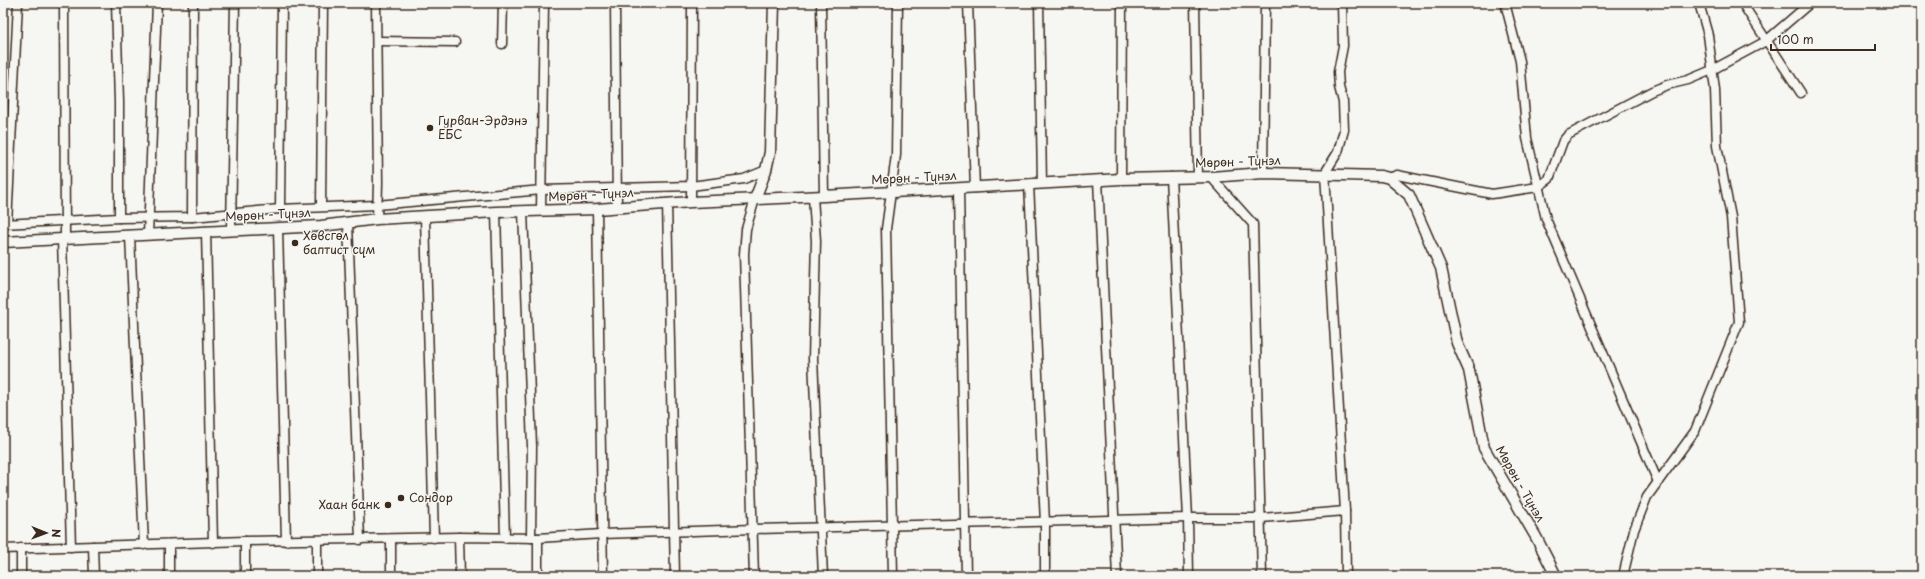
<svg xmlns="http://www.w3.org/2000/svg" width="1925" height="579" viewBox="0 0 1925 579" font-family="'Playpen Sans',sans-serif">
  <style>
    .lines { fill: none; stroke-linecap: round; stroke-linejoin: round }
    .minor-casing { stroke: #3b2a1e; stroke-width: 11 }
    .tertiary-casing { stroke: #3b2a1e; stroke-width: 13 }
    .minor { stroke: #f6f6f2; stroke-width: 8 }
    .tertiary { stroke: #f6f6f2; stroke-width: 10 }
    .poi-dot { fill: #3b2a1e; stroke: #f6f6f2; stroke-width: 1.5 }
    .labels { text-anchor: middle; stroke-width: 3; stroke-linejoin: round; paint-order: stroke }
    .poi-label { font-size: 12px; fill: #3b2a1e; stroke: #f6f6f2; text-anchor: start }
    .street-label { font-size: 12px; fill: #3b2a1e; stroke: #f6f6f2 }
  </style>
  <rect width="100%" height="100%" fill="#f6f6f2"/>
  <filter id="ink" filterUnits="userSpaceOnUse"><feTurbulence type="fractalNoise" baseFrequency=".025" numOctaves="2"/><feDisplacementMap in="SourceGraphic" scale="8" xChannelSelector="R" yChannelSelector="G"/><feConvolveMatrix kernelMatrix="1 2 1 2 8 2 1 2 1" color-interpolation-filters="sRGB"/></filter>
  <g filter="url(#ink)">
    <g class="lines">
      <defs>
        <g id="minor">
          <path d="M64 3 65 238"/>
          <path d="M116 3 119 102V218"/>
          <path d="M376 3 378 183 377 219"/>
          <path d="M615 3 617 207"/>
          <path d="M821 3 824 196"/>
          <path d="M968 3 975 188"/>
          <path d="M1039 3 1042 184"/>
          <path d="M1195 3 1198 177"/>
          <path d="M1342 3 1343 46 1338 72 1339 87 1343 102 1344 130 1338 152 1325 173 1345 511 1346 576"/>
          <path d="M1505 3 1520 61 1527 138 1546 219 1658 482"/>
          <path d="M1742 3 1801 93"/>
          <path d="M377 41 455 42"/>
          <path d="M502 44 503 3"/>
          <path d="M1263 173 1265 3"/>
          <path d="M1171 177 1188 518 1189 576"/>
          <path d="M1211 177 1253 224 1262 576"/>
          <path d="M1389 178 1397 175 1492 194 1538 187 1549 179 1563 141 1568 135 1652 91 1667 85 1688 80 1712 70 1766 41 1810 3"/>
          <path d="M1121 179 1122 3"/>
          <path d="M1098 180 1117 576"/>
          <path d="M1029 184 1045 523V576"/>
          <path d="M959 189 966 576"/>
          <path d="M813 197 816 241 813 359 823 576"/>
          <path d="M691 202 692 3"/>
          <path d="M667 203 675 576"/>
          <path d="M321 206 323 3"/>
          <path d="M280 209 282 3"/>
          <path d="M597 209 603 576"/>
          <path d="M523 211 532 446 531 538"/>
          <path d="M541 211 544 3"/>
          <path d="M496 212 505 538"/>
          <path d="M192 217 193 3"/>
          <path d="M425 217 434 538"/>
          <path d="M348 223 360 540"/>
          <path d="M3 224 119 218 192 217 280 209 377 205 542 190 691 186 744 179 766 170"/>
          <path d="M7 224 18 3"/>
          <path d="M278 228 286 541"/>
          <path d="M231 230 235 3"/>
          <path d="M206 231 213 543"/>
          <path d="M148 235 157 3"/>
          <path d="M130 236 144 545"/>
          <path d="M62 238 71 547"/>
          <path d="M459 537 460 576"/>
          <path d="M245 541V576"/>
          <path d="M317 541V576"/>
          <path d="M169 544V576"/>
          <path d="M93 546 94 576"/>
          <path d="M21 548V576"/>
          <path d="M3 549 245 541 459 537 538 538 602 534 754 529 1188 518H1261L1345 511"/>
          <path d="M391 576V539"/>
          <path d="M538 576V538"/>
          <path d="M754 576 744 254 746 229 755 199"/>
          <path d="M893 576 886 229 896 155 898 3"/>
          <path d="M1623 576 1634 530 1647 497 1695 431 1739 322 1731 217 1717 146 1715 90 1708 35 1699 3"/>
        </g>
        <g id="tertiary">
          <path d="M755 199 766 170 770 152 774 3"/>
          <path d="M3 242 321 226 377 219 496 212 597 209 691 202 824 196 1121 179 1211 177 1263 173 1381 176 1389 178 1409 195 1441 268 1457 343 1469 370 1484 448 1536 537 1556 576"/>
        </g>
      </defs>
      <use href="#minor" class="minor-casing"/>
      <use href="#tertiary" class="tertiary-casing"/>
      <use href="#minor" class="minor"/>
      <use href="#tertiary" class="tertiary"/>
    </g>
  </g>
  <g class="poi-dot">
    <circle cx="430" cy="128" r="4"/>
    <circle cx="295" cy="243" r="4"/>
    <circle cx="401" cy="498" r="4"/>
    <circle cx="388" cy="505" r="4"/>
  </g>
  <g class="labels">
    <g class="poi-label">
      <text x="438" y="125">Гурван-Эрдэнэ<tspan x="438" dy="14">ЕБС</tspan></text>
      <text x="303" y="240">Хөвсгөл<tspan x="303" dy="14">баптист сүм</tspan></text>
      <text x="409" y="502">Сондор</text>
      <text x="380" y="509" text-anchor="end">Хаан банк</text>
    </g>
    <g class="street-label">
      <text transform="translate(1238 162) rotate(-2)" y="4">Мөрөн - Түнэл</text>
      <text transform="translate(914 178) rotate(-3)" y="4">Мөрөн - Түнэл</text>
      <text transform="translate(591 195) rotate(-3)" y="4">Мөрөн - Түнэл</text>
      <text transform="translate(268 215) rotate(-3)" y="4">Мөрөн - Түнэл</text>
      <text transform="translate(1520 484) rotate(60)" y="4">Мөрөн - Түнэл</text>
    </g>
  </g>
  <rect width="1925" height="579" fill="none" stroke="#f6f6f2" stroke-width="16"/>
  <rect x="8" y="8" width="1909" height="563" fill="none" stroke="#3b2a1e" stroke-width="1.5" filter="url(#ink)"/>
  <g transform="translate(46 533) rotate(91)" stroke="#f6f6f2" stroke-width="3" paint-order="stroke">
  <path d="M0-3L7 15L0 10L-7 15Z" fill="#3b2a1e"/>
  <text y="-6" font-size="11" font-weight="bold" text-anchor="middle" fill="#3b2a1e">N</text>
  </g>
  <path d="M1771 44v6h104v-6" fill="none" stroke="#3b2a1e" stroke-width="2"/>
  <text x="1777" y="44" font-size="12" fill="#3b2a1e" stroke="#f6f6f2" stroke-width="3" paint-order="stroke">100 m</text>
</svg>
